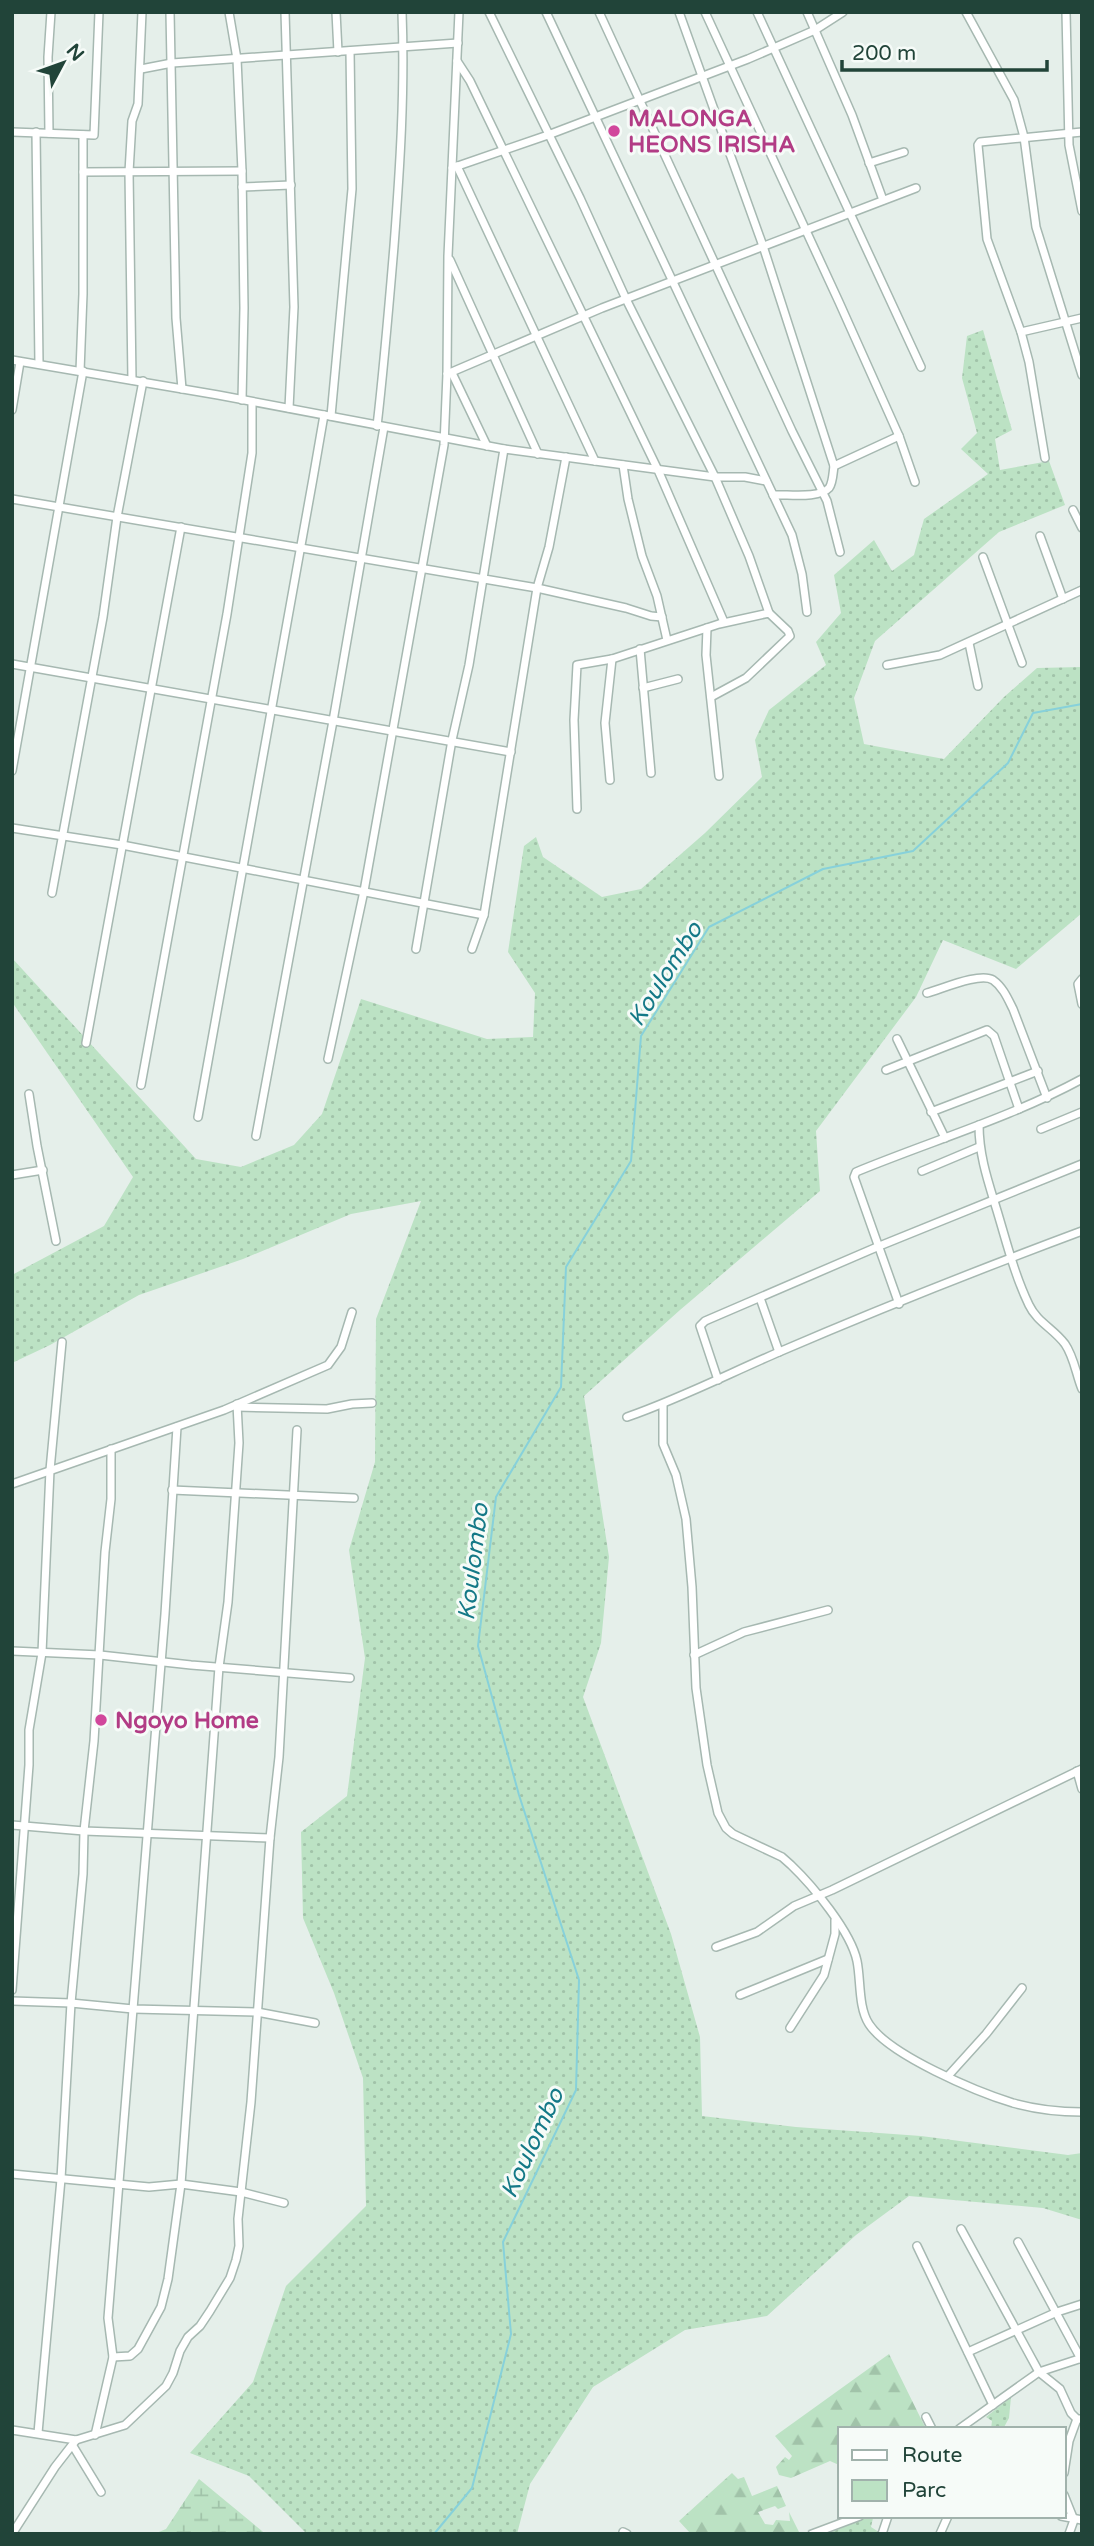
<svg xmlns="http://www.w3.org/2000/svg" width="1094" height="2546" viewBox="0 0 1094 2546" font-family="'Varela Round',sans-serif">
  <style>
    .green { fill: url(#green-dots) }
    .forest { fill: url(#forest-firs) }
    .wetland { fill: url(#wetland-marsh) }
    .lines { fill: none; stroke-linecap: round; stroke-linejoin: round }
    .stream { stroke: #87d1da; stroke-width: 2 }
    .street-casing { stroke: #a6b8b1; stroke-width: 10 }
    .street { stroke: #fff; stroke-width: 7 }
    .hotel-dot { fill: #d1479c; stroke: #f6fbf8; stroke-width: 2.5 }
    .labels { text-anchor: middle; stroke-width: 6; stroke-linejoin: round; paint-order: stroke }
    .hotel-label { font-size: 23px; font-weight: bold; fill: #b23c85; stroke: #f6fbf8; text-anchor: start }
    .water-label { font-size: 24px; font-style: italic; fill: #147987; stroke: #f6fbf8 }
  </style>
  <defs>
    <pattern id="green-dots" width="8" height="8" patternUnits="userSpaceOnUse" patternTransform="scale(1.75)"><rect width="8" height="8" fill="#bce2c4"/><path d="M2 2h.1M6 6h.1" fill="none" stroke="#a1c3a9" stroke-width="1.8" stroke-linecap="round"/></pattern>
    <pattern id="forest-firs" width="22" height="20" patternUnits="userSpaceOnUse" patternTransform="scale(1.75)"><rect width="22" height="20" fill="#bce2c4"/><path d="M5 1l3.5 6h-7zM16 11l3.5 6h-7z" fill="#a1c3a9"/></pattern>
    <pattern id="wetland-marsh" width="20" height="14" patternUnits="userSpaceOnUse" patternTransform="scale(1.75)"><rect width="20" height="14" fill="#bce2c4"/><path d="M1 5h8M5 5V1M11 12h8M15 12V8" fill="none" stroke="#a1c3a9"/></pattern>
  </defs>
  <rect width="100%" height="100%" fill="#e5efea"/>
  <g class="green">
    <path d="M983 330 1012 430 995 439 1000 470 1049 461 1065 505 999 532 875 641 854 698 864 744 944 759 1004 697 1037 668 1082 667V913L1016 969 943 940 916 997 816 1131 820 1191 680 1310 584 1396 609 1557 601 1643 583 1697 671 1934 700 2037 702 2116 796 2127 921 2136 1068 2155 1082 2153V2220L1043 2208 909 2196 856 2235 767 2316 685 2330 593 2387 530 2484 517 2534H307L249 2476 190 2453 253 2382 286 2286 366 2206 363 2078 334 1993 303 1918 301 1832 347 1796 365 1658 349 1550 375 1462 376 1319 421 1201 351 1214 243 1259 139 1295 50 1345 12 1363V1275L104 1226 133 1177 12 1002V958L196 1159 241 1167 294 1145 322 1114 361 999 487 1039 533 1037 535 993 508 952 524 846 536 837 543 857 602 897 641 889 705 833 762 777 755 740 769 710 826 665 816 642 841 613 834 575 874 540 892 571 914 555 924 519 988 474 961 449 977 433 962 378 967 336Z"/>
    <path d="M1011 2397 1009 2418 1003 2429H991L992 2421 986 2417Z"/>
    <path d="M870 2516 873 2518 871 2527 882 2534H827Z"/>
  </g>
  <g class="forest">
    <path d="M889 2354 926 2429H840V2477L837 2474 839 2465 830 2461 791 2478 779 2475 776 2467 785 2457 789 2460 792 2456 775 2436Z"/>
    <path d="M732 2473 738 2479 744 2477 752 2496 777 2486 786 2506 778 2509 775 2506 758 2512 765 2524 773 2525 776 2520 790 2521 789 2512 800 2534H688L690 2533 679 2521Z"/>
  </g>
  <path class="wetland" d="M199 2479 262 2531 265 2534H154L166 2529Z"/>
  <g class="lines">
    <path class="stream" d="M434 2534 472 2488 511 2334 503 2242 576 2090 579 1980 519 1795 478 1646 496 1497 561 1387 566 1267 631 1161 641 1036 709 927 823 869 913 851 1008 763 1033 713 1082 704"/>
    <defs>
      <g id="street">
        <path d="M170 12 176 318 182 389"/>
        <path d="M229 12 237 59 242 171 244 308 242 400"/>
        <path d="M285 12 294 307 289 408"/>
        <path d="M336 12 338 52"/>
        <path d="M489 12 580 198 626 299 715 477 749 556 769 613"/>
        <path d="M546 12 792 535 802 574 807 612"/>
        <path d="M599 12 792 431 827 501 840 552"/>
        <path d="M679 12 763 246 834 466C833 472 833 483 829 488 819 499 787 494 773 495"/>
        <path d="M705 12 839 302 899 436 915 482"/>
        <path d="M757 12 921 367"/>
        <path d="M807 12 852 115 883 200"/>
        <path d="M966 12 1014 100 1024 137 1036 227 1082 375"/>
        <path d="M1066 12 1069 145 1082 211"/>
        <path d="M457 61 470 81 658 470 724 622"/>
        <path d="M141 69 172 63 458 43"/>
        <path d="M12 132 94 135 99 12"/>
        <path d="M36 132 39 364"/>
        <path d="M49 133 48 57 51 12"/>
        <path d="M869 163 904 152"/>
        <path d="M457 166 595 461"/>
        <path d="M452 168 548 135 748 59 815 30 843 12"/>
        <path d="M83 172 242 171"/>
        <path d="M242 187 291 185"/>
        <path d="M450 260 538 454"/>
        <path d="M1021 332 1082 318"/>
        <path d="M12 360 218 395 504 449 715 477H745L766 481"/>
        <path d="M80 371 83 294V135"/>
        <path d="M452 373 487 446"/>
        <path d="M447 374 602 308 916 188"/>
        <path d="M132 380 129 172 132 121 138 104 142 12"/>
        <path d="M12 410 20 362"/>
        <path d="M331 416 352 189 350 51"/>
        <path d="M377 426C384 366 389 306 394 246 400 167 405 91 402 12"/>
        <path d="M1045 458 1029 362 1021 332 987 239 978 145 980 142 1082 132"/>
        <path d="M623 465 628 499 642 556 657 596 667 640"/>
        <path d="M834 466 899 436"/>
        <path d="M12 499 537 588 626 608 651 616 662 617"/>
        <path d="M1073 510 1082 528"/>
        <path d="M1040 536 1063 599"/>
        <path d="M983 557 1022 663"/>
        <path d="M707 628 706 655 719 776"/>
        <path d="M969 643 978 686"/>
        <path d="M640 649 651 773"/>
        <path d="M12 664 511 752"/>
        <path d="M887 665 940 655 1082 590"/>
        <path d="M643 688 678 679"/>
        <path d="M12 771 83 371"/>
        <path d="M610 780 605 723 612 659"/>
        <path d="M577 809 574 720 577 665 612 659 719 624 769 613 788 631 790 636 746 678 711 697"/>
        <path d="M12 828 122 845 484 915"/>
        <path d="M52 893 103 617 117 517 143 381"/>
        <path d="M416 949 452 740 469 665 504 449"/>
        <path d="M472 949 484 915 537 588 549 547 566 457"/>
        <path d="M1082 979 1078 984 1082 1004"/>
        <path d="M927 993C942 989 980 972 993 980 1003 987 1008 999 1013 1009L1047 1098"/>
        <path d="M897 1039 945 1138"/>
        <path d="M86 1043 181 527"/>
        <path d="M328 1059 364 891 444 445 447 374 448 256 459 12"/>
        <path d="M886 1070 987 1030 994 1036 1019 1109"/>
        <path d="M141 1085 227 614 252 453V402"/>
        <path d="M29 1094 37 1146 56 1241"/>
        <path d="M931 1112 1038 1071"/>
        <path d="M198 1117C239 882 284 649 324 415"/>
        <path d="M979 1125C979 1157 989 1184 998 1214 1007 1244 1015 1276 1029 1305 1037 1322 1054 1329 1065 1344 1074 1357 1076 1374 1082 1389"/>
        <path d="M1041 1129 1082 1112"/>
        <path d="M256 1136 333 721 384 427"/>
        <path d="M922 1171 979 1147"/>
        <path d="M12 1175 43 1170"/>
        <path d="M760 1298 779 1352"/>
        <path d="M899 1304 854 1177 856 1172C931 1141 1010 1118 1082 1079"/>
        <path d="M718 1380 700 1326 705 1321 877 1247 1082 1164"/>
        <path d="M663 1405V1444L676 1475 686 1519 692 1587 696 1688 707 1765 718 1813 726 1828 733 1834 782 1857 791 1865C813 1886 851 1932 857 1961 861 1980 858 2007 869 2024 889 2055 977 2092 1013 2103 1035 2109 1059 2112 1082 2112"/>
        <path d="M237 1407 327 1409 352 1404 372 1403"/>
        <path d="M627 1417C679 1399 728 1374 779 1352 879 1309 980 1269 1082 1231"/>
        <path d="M12 1484 224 1410 328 1365 341 1347 352 1312"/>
        <path d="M172 1490 354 1498"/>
        <path d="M12 1651 100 1655 191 1665 350 1678"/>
        <path d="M694 1655 744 1632 828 1610"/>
        <path d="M1077 1771 1082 1789"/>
        <path d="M12 1825 84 1831 270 1838"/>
        <path d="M716 1947 757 1932 794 1906 832 1890 1082 1769"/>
        <path d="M12 1990 29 1765V1730L42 1653 50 1470 62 1342"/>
        <path d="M740 1995 828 1959"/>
        <path d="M12 2001 71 2003 133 2009 257 2012 315 2023"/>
        <path d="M790 2028 824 1975 835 1934V1920"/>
        <path d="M948 2076 986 2034 1022 1988"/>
        <path d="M12 2174 149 2187 181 2184 241 2192 284 2203"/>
        <path d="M961 2229 1039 2372 1060 2389 1071 2413 1077 2419H1082"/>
        <path d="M1018 2242 1081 2359"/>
        <path d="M917 2246 993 2405"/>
        <path d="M968 2352 1057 2312 1082 2304"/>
        <path d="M113 2357 130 2356 138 2349 161 2307 168 2279 181 2184 219 1667 228 1602 239 1443 237 1404"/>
        <path d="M926 2417 932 2429"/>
        <path d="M959 2429 1039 2372 1082 2358"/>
        <path d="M12 2430 76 2440 125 2425 166 2386 173 2373 180 2351 188 2337 200 2326 210 2311 230 2278 236 2260 239 2246 238 2219 251 2102 270 1838 279 1757 297 1430"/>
        <path d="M38 2433 61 2179 71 2003 83 1874 84 1831 94 1741 105 1552 111 1499V1449"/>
        <path d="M95 2435 113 2357 108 2318 165 1614 177 1427"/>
        <path d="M73 2446 101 2492"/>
        <path d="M1064 2473 1069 2441 1077 2419"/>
        <path d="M1064 2495 1074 2520 1069 2534"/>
        <path d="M1061 2516 1082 2520"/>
        <path d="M623 2532 627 2534"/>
        <path d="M12 2534 55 2467 76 2440"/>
        <path d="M812 2534 860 2516"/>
        <path d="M882 2534 888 2516"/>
        <path d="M940 2534 948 2516"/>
      </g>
    </defs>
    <use href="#street" class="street-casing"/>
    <use href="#street" class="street"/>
  </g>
  <g class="hotel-dot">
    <circle cx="614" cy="131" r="7"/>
    <circle cx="101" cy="1720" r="7"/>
  </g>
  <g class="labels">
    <g class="hotel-label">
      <text x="628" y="126">MALONGA<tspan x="628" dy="26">HEONS IRISHA</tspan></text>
      <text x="115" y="1728">Ngoyo Home</text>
    </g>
    <g class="water-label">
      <text transform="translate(665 974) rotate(-58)" y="8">Koulombo</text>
      <text transform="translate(473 1562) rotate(-83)" y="8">Koulombo</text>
      <text transform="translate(532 2143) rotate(-65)" y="8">Koulombo</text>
    </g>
  </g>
  <rect width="1094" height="2546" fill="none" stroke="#214439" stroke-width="28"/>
  <rect x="838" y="2427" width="228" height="91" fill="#f6fbf8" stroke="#a1b2ac" stroke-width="2"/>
  <rect x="852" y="2450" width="35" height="10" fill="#ffffff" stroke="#a1b2ac" stroke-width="2"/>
  <text x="902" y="2462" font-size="21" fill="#214439">Route</text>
  <rect x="852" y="2480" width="35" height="21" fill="#bce2c4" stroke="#a1b2ac" stroke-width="2"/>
  <text x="902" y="2497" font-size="21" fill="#214439">Parc</text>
  <g transform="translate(63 63) rotate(49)" stroke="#f6fbf8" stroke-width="5" paint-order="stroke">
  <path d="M0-5L12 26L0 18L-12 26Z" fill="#214439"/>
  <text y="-10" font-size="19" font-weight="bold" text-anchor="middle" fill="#214439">N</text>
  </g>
  <path d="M842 60v10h205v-10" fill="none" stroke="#214439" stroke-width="3.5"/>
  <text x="852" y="60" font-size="21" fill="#214439" stroke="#f6fbf8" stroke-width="5" paint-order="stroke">200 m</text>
</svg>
